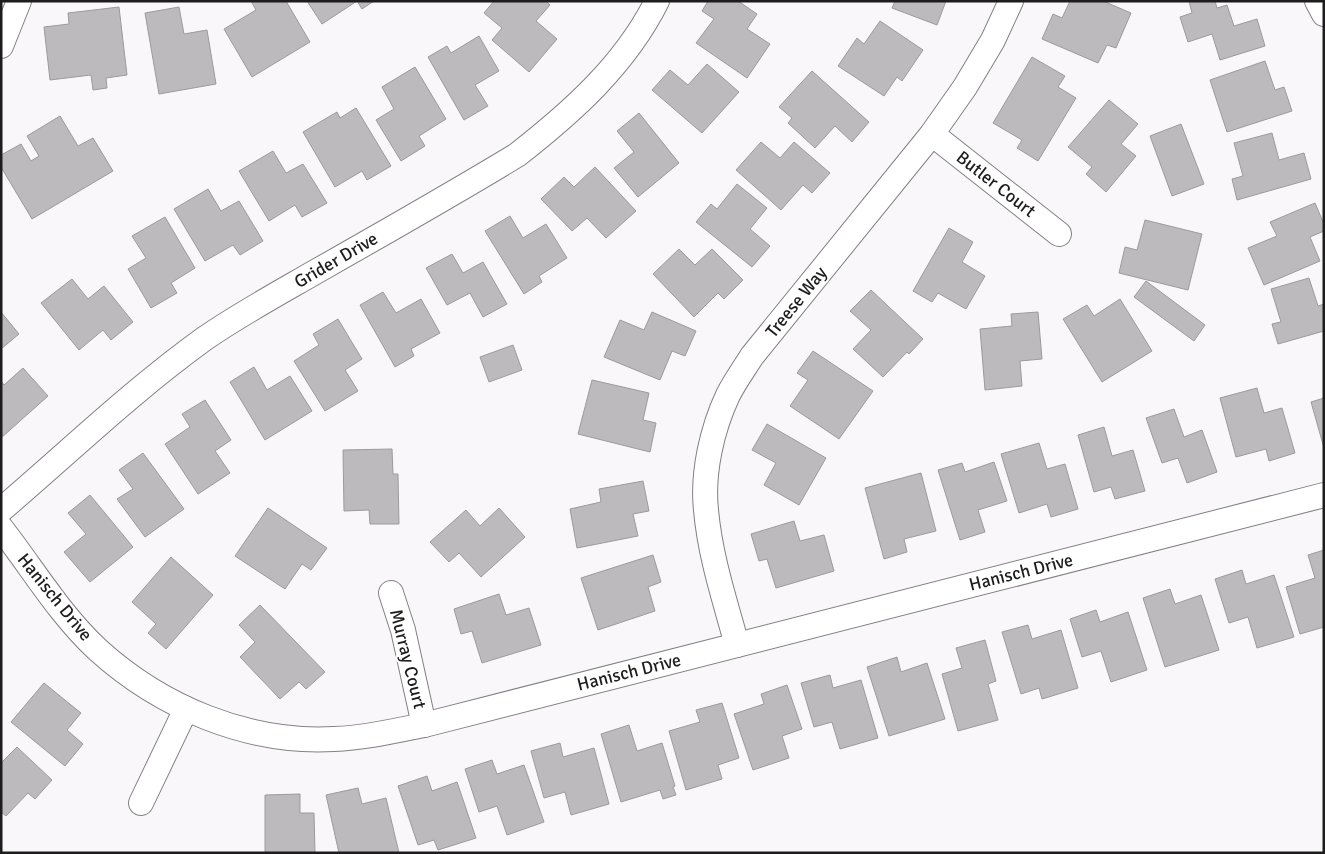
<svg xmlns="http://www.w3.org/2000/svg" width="1325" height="854" viewBox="0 0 1325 854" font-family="Signika,sans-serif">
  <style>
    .building { fill: #bdbabd; stroke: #9d9a9e }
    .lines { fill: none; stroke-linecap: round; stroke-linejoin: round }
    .minor-casing { stroke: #828083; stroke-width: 26 }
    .minor { stroke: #fff; stroke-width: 24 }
    .labels { text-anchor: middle; stroke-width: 4; stroke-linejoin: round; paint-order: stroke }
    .street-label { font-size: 18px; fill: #1e1d1e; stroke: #fff }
  </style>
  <rect width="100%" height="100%" fill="#f9f7fa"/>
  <g class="building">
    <path d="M251 1H286L310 42 252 77 224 29 256 10Z"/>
    <path d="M307 1H374L362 9 357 1 322 24Z"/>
    <path d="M494 1H546L550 5 536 21 557 39 529 72 492 40 502 28 484 13Z"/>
    <path d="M708 1H738L757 14 747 29 770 44 747 78 696 43 714 19 702 11Z"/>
    <path d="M895 1H946L937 25 892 8Z"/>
    <path d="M1070 1H1103L1131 13 1116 48 1107 45 1098 63 1042 39 1053 14 1062 18Z"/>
    <path d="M1189 1H1215L1217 8 1227 5 1234 26 1257 19 1265 46 1220 60 1212 34 1188 42 1180 17 1192 13Z"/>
    <path d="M119 7 127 75 106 78 107 88 93 90 91 75 50 80 44 27 69 24 68 13Z"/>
    <path d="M179 7 184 34 207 30 216 84 159 94 145 13Z"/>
    <path d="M880 21 923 50 902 81 897 77 884 96 838 66 857 38 864 44Z"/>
    <path d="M479 36 499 71 475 85 488 106 464 120 428 57 447 46 451 53Z"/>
    <path d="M1032 57 1065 76 1058 87 1076 98 1038 161 1017 148 1022 140 993 123Z"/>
    <path d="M1265 61 1275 90 1284 87 1292 111 1227 132 1210 80Z"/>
    <path d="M707 64 739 92 702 133 652 90 670 70 688 85Z"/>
    <path d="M415 67 446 119 419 136 425 146 401 161 376 120 394 109 382 87Z"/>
    <path d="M812 71 869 122 852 142 835 126 815 148 788 123 792 118 779 107Z"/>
    <path d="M1109 100 1138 124 1121 144 1136 156 1106 192 1086 174 1092 167 1068 147Z"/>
    <path d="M356 108 391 166 367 180 362 171 335 187 303 132 337 112 340 118Z"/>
    <path d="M639 113 679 163 638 197 614 168 634 152 617 131Z"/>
    <path d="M60 116 78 146 93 138 113 171 32 219 1 167V155L21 144 31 161 39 156 27 136Z"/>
    <path d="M1181 124 1204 184 1172 196 1150 136Z"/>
    <path d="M1272 133 1279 160 1304 153 1311 179 1237 200 1232 179 1243 176 1234 143Z"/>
    <path d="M761 142 780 158 794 142 830 173 812 193 803 185 781 210 736 170Z"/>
    <path d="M273 151 286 173 303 164 327 203 302 217 295 205 269 221 239 171Z"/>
    <path d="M595 167 636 211 606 238 587 218 572 231 541 199 564 177 574 187Z"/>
    <path d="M737 184 767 208 750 229 770 246 752 267 696 222 711 204 717 209Z"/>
    <path d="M208 189 221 211 239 201 263 241 240 255 233 245 205 261 174 209Z"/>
    <path d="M1315 203 1324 224V231L1310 237 1320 261 1264 285 1248 248 1277 236 1270 222Z"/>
    <path d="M510 216 523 238 546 224 567 258 539 276 542 282 524 294 485 231Z"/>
    <path d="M165 217 195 268 171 283 177 293 151 308 128 269 146 258 132 236Z"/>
    <path d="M1145 220 1202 234 1188 290 1119 273 1125 247 1137 250Z"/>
    <path d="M949 228 973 242 962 262 985 276 966 309 938 293 932 302 913 291Z"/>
    <path d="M679 249 695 265 712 249 743 280 724 299 718 293 694 317 653 274Z"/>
    <path d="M452 254 463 273 483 262 507 304 483 317 470 293 447 305 426 268Z"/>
    <path d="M1309 278 1318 306 1324 304V331L1278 344 1272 324 1281 322 1271 289Z"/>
    <path d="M72 279 88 299 104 286 133 322 111 340 103 330 79 350 41 303Z"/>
    <path d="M1146 281 1205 325 1194 341 1134 297Z"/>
    <path d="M871 290 923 339 909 354 907 352 883 377 853 349 871 330 850 311Z"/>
    <path d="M383 292 396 313 421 299 440 333 411 349 414 356 395 367 360 305Z"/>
    <path d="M1120 299 1152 351 1102 382 1063 319 1087 305 1094 316Z"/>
    <path d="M1 312 19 334 1 349Z"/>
    <path d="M652 312 696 331 685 356 672 351 660 380 604 357 620 320 644 330Z"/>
    <path d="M1038 312 1042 359 1020 361 1022 386 985 390 980 329 1012 326 1011 314Z"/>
    <path d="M338 319 362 359 345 370 358 391 325 411 294 361 319 345 313 334Z"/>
    <path d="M513 345 522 370 489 382 480 357Z"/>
    <path d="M813 351 873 391 839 439 790 406 808 380 797 373Z"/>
    <path d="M254 367 267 390 290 376 312 411 265 440 230 382Z"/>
    <path d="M23 368 48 396 1 438V381L4 385Z"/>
    <path d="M592 380 649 393 643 420 656 423 650 452 578 434Z"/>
    <path d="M1257 388 1264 413 1282 408 1295 453 1269 461 1266 449 1236 457 1220 398Z"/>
    <path d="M1324 398V448L1311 402Z"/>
    <path d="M205 400 231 440 215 451 230 473 198 494 165 444 190 427 182 414Z"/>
    <path d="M1174 409 1184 437 1202 430 1217 472 1187 483 1178 458 1162 463 1146 418Z"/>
    <path d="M767 424 826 458 799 505 764 485 776 463 752 450Z"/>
    <path d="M1104 427 1112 456 1133 450 1145 491 1115 499 1111 487 1094 492 1078 435Z"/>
    <path d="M1039 443 1047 469 1065 464 1078 509 1051 517 1047 504 1019 513 1001 454Z"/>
    <path d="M392 449 393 474H398L399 524H370L369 510 344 511 343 450Z"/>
    <path d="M143 453 184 509 145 537 117 499 133 489 119 470Z"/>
    <path d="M994 462 1007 501 978 510 985 532 960 540 938 470 962 463 965 472Z"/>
    <path d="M921 473 936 531 904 539 907 552 884 559 865 488Z"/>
    <path d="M643 481 649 511 633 514 638 536 577 548 570 509 601 502 599 489Z"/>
    <path d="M90 495 133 547 90 582 64 552 86 534 68 513Z"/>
    <path d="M268 508 327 548 311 570 302 564 285 589 235 556Z"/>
    <path d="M499 508 525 537 481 577 459 553 449 562 430 542 466 510 480 526Z"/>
    <path d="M794 521 800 541 824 535 834 571 776 588 767 559 759 561 751 534Z"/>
    <path d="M1324 550V627L1300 634 1286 587 1315 578 1308 555Z"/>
    <path d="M653 555 661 582 648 587 655 611 598 630 581 578Z"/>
    <path d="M171 557 213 595 166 649 148 633 156 624 132 602Z"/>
    <path d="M1242 570 1246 584 1274 575 1294 637 1257 648 1248 617 1229 623 1215 579Z"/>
    <path d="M1170 589 1175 604 1201 595 1219 650 1165 667 1143 598Z"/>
    <path d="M499 594 506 615 529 608 541 645 482 663 472 631 461 634 454 609Z"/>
    <path d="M260 605 325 672 306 689 299 682 280 699 240 657 255 642 239 625Z"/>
    <path d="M1096 610 1100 622 1128 612 1147 670 1111 682 1101 651 1082 657 1070 619Z"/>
    <path d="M1028 625 1032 639 1061 630 1078 688 1042 699 1039 688 1021 694 1002 632Z"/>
    <path d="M985 640 996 681 988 684 998 720 958 731 942 674 962 668 956 648Z"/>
    <path d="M897 657 901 672 927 663 945 719 889 736 867 667Z"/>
    <path d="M830 675 833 688 861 680 878 738 840 749 832 722 814 727 801 683Z"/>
    <path d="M44 683 81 713 67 730 83 744 65 766 11 722Z"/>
    <path d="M787 685 802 729 782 736 789 758 753 770 734 714 764 704 761 694Z"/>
    <path d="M722 703 739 758 718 765 722 779 686 790 669 731 700 722 696 710Z"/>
    <path d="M629 725 637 751 662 743 675 786 673 787 676 795 663 799 660 790 621 802 601 734Z"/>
    <path d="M560 743 563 757 594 748 609 804 571 815 565 792 544 798 531 751Z"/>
    <path d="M17 747 52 780 35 799 28 793 6 816 1 812V763Z"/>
    <path d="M492 760 497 774 524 765 544 822 507 835 497 806 479 812 465 769Z"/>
    <path d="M427 776 432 791 457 782 476 838 438 850 434 840 418 845 398 786Z"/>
    <path d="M358 788 362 804 386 798 399 853H339L326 795Z"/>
    <path d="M300 794V813H314L315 853H265V795Z"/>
  </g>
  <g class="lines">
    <defs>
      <g id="minor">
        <path d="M1317 1 1324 14"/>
        <path d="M1 46 19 1"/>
        <path d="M932 134 1059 234"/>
        <path d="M1 510C69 452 132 391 204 339 240 314 279 293 317 271 384 233 451 195 517 155 572 112 625 65 657 1"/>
        <path d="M1 528C33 569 60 615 98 650 161 707 248 744 334 739 364 738 394 731 424 725L1324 495"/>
        <path d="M391 593 403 630 424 725"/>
        <path d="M737 645C725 601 710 556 706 510 702 473 712 429 728 395 735 381 744 369 752 356L932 134 965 87 993 40 1011 1"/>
        <path d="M141 803 186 709"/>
      </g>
    </defs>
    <use href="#minor" class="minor-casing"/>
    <use href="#minor" class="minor"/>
  </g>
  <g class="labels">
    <g class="street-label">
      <text transform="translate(996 184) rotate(38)" y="6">Butler Court</text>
      <text transform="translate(336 260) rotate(-30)" y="6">Grider Drive</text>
      <text transform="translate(796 302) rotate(-51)" y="6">Treese Way</text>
      <text transform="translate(1021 572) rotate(-14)" y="6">Hanisch Drive</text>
      <text transform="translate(55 597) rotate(51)" y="6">Hanisch Drive</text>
      <text transform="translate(408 659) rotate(76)" y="6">Murray Court</text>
      <text transform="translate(629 672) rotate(-14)" y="6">Hanisch Drive</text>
    </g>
  </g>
  <rect width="1325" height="854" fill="none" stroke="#1e1d1e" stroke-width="5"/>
</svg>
